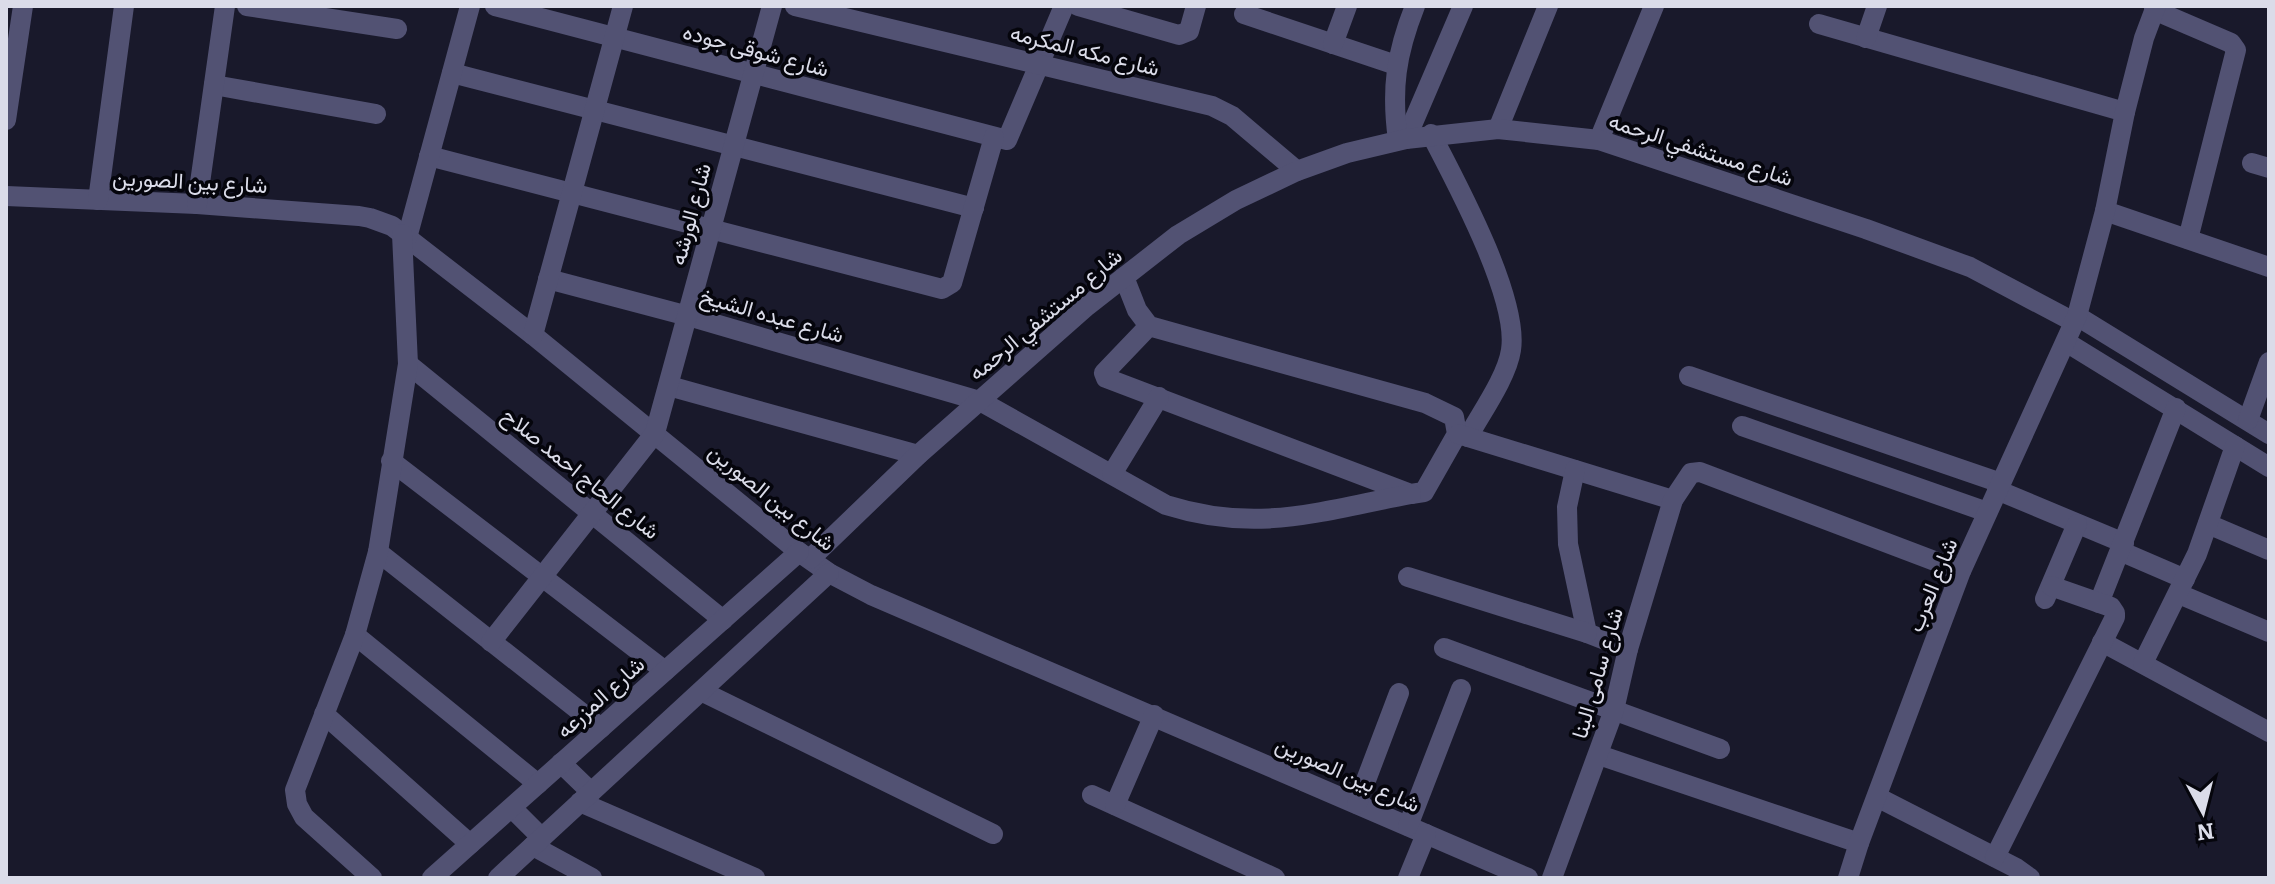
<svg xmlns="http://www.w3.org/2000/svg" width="2275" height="884" viewBox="0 0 2275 884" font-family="Bitter,Vazirmatn,serif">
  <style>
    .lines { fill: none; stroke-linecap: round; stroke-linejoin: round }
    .minor { stroke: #525273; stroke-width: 20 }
    .labels { text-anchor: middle; stroke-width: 7; stroke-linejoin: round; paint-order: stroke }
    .street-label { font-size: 22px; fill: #dbdce9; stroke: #05050c }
  </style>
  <rect width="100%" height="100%" fill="#19192b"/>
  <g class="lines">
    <g class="minor">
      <path d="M247 6 397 29"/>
      <path d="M495 6 1007 140 1064 6"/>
      <path d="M795 6 1212 106 1232 116 1297 171"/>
      <path d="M1078 6 1179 35 1189 31 1196 6"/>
      <path d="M2154 10 2231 43 2236 50 2188 239"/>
      <path d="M1244 14 1396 65"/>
      <path d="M1819 24 2125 112"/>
      <path d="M1866 38 1877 6"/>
      <path d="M1333 44 1347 6"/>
      <path d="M452 73 974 208"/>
      <path d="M214 85 376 114"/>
      <path d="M6 120 23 6"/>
      <path d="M1498 129 1548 6"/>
      <path d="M1431 134C1456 182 1519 298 1511 350 1507 377 1481 413 1468 437"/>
      <path d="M1406 139 1463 6"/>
      <path d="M1398 140C1391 89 1396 54 1415 6"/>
      <path d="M1599 140 1654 6"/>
      <path d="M429 156 942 289 952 283 994 137"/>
      <path d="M2252 163 2269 168"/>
      <path d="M6 196 197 204 359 216 370 218 392 226 533 335 799 552 829 573 871 595 1528 878"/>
      <path d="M98 200 124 6"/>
      <path d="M197 204 225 6"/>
      <path d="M2105 211 2269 267"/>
      <path d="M407 238 470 6"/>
      <path d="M1124 277 1137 310 1149 326 1425 403 1454 417 1457 434 1424 492 1411 494 1106 378 1104 373 1149 326"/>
      <path d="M548 279 688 316 980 401 1166 505C1258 534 1320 511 1411 494"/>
      <path d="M2077 316 2269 434"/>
      <path d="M533 335 623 6"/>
      <path d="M2066 342 2269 467"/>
      <path d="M408 364 723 620"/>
      <path d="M1689 376 2001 483"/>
      <path d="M669 386 918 455"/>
      <path d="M2248 420 2269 362"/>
      <path d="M1742 426 1987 512"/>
      <path d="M1458 434 1673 500"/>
      <path d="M391 461 665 671"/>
      <path d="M1575 470 1567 507 1568 544 1587 633 1628 649"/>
      <path d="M1112 474 1159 397"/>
      <path d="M1997 490 2124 543"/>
      <path d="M2208 524 2269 550"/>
      <path d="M2120 551 2185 579"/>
      <path d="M378 552 601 728"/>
      <path d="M810 559 918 455 1087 306 1178 235 1236 200 1297 171 1347 153 1406 139 1498 129 1599 140 1866 229 1970 267 2074 322"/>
      <path d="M1408 577 1587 633"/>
      <path d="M2179 594 2269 632"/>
      <path d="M2045 599 2077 524"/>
      <path d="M2099 603 2176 408"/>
      <path d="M355 635 538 784"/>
      <path d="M491 642 655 433 772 6"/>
      <path d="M2102 642 2269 732"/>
      <path d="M1444 648 1720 749"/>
      <path d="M2143 663 2197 554 2235 446"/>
      <path d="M703 692 993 834"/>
      <path d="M324 714 470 844"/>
      <path d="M1599 755 1859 843"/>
      <path d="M561 763 591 792"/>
      <path d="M1092 795 1275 878"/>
      <path d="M1877 797 2016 868 2030 878"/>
      <path d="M580 802 755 878"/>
      <path d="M1357 804 1399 693"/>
      <path d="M1115 805 1154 715"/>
      <path d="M512 808 542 838"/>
      <path d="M1408 826 1461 689"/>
      <path d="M533 846 592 878"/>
      <path d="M1995 857 2115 617V613L2111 607 2051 586"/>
      <path d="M372 878 304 817 297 804 295 790 355 635 378 552 408 364 402 234"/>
      <path d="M432 878 799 552"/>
      <path d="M498 878 829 573"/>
      <path d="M1408 878 1426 834"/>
      <path d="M1552 878 1614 710 1628 649 1673 500 1691 473 1700 472 1961 571"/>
      <path d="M1848 878 1859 843 1961 571 2077 316 2105 211 2125 112 2144 38 2156 6"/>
    </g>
  </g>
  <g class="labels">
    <g class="street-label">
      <text transform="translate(756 50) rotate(15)" y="8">شارع شوقى جوده</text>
      <text transform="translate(1085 50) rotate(14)" y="8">شارع مكه المكرمه</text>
      <text transform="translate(1701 149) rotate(18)" y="8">شارع مستشفي الرحمه</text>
      <text transform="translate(190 181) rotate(3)" y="8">شارع بين الصورين</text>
      <text transform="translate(690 214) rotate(-75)" y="8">شارع الورشه</text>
      <text transform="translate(1045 314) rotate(-40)" y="8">شارع مستشفي الرحمه</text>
      <text transform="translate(772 315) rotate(16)" y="8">شارع عبده الشيخ</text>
      <text transform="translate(581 473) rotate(39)" y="8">شارع الحاج احمد صلاح</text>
      <text transform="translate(772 497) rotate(39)" y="8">شارع بين الصورين</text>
      <text transform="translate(1932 585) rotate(-68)" y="8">شارع العرب</text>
      <text transform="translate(1597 673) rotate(-74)" y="8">شارع سامى البنا</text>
      <text transform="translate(600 697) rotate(-42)" y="8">شارع المزرعه</text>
      <text transform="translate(1348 774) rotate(24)" y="8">شارع بين الصورين</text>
    </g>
  </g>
  <rect width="2275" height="884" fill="none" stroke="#dbdce9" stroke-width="16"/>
  <g transform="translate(2203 812) rotate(173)" stroke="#05050c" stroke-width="6" paint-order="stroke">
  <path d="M0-6L14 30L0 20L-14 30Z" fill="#dbdce9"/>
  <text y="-12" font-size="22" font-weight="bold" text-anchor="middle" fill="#dbdce9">N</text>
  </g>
</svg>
